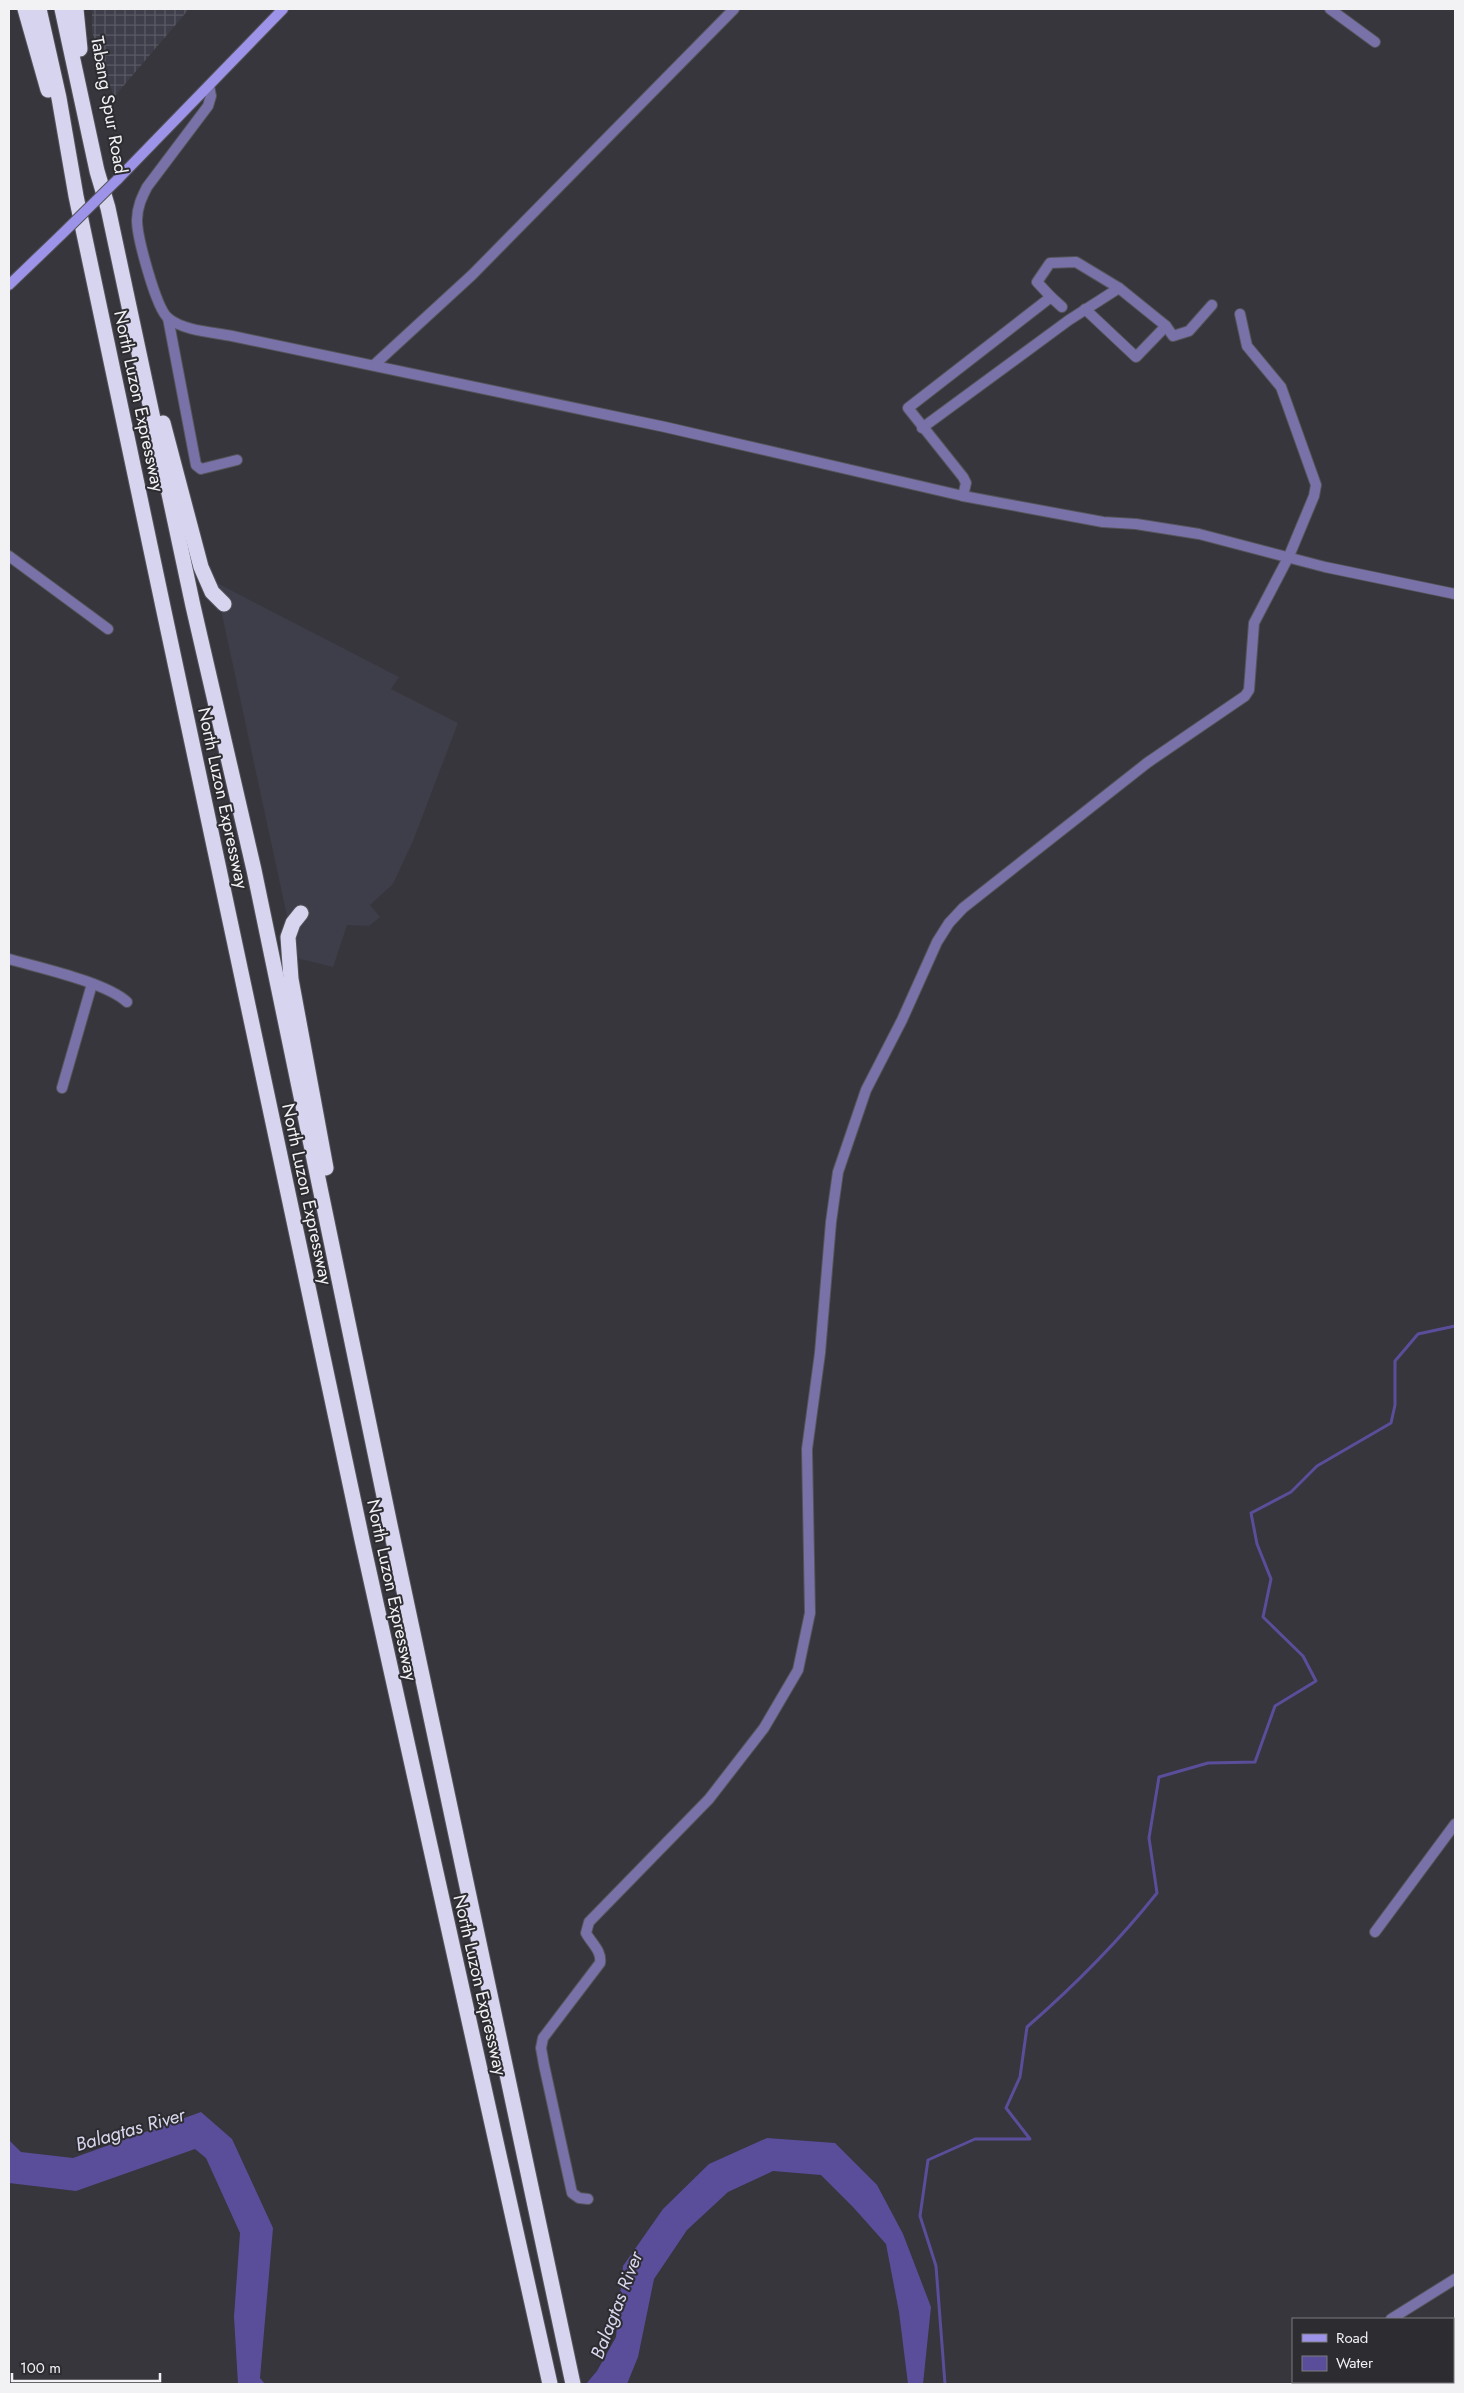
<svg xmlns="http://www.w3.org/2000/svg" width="1464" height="2393" viewBox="0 0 1464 2393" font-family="Jost,sans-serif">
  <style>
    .built { fill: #3e3e4a }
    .industrial { fill: url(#industrial-grid) }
    .water { fill: #5a4e9b }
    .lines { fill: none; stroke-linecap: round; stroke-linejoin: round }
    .stream { stroke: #5a4e9b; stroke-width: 3 }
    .minor-casing { stroke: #54545a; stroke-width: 12 }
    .tertiary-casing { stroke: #54545a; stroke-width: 12 }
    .secondary-casing { stroke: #54545a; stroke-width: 12 }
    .motorway-casing { stroke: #54545a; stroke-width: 17 }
    .minor { stroke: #7872a8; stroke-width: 10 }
    .tertiary { stroke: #7872a8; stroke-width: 10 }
    .secondary { stroke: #9d93e8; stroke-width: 10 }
    .motorway { stroke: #d6d4ef; stroke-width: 15 }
    .secondary-bridge-casing { stroke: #54545a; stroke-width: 12; stroke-linecap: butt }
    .secondary-bridge { stroke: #9d93e8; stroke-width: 10 }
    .labels { text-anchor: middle; stroke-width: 4; stroke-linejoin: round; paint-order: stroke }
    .street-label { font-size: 18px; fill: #f2f2f5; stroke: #2c2c31 }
    .water-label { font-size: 19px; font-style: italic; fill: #d8d7ed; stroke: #2c2c31 }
  </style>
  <defs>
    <pattern id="industrial-grid" width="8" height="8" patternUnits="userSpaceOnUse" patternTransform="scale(1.25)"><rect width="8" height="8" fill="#3e3e4a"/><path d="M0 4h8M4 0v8" fill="none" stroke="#5a5a65"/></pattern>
  </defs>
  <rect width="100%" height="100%" fill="#36363c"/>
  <path class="built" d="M215 582 399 677 391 689 458 723 413 841 393 884 370 905 380 917 369 926 347 925 333 967 296 958Z"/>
  <path class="industrial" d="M92 9H189L114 97 92 32Z"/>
  <g class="water">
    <path d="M201 2112 232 2139 273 2228 260 2378 265 2384H238L234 2317 240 2233 206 2158 195 2149 76 2191 9 2183V2140L21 2152 73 2158Z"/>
    <path d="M767 2138 835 2143 877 2185 903 2234 931 2307 923 2384H908L899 2312 886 2244 853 2207 821 2175 773 2171 728 2192 687 2230 654 2279 638 2357 627 2384H586L597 2371 616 2337 623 2266 663 2209 709 2164Z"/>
  </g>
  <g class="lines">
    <path class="stream" d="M945 2384 936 2266 920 2216 928 2160 975 2139H1030L1006 2108 1020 2077 1027 2027C1074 1986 1118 1942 1157 1893L1149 1838 1159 1777 1208 1763 1255 1762 1275 1706 1316 1681 1303 1656 1263 1617 1271 1579 1257 1544 1251 1513 1291 1492 1317 1466 1391 1423 1395 1405V1361L1418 1334 1455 1326"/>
    <defs>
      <g id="minor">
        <path d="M1330 9 1375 42"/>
        <path d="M1051 297 1037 282 1050 263 1076 262 1119 288"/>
        <path d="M1085 309 1136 357 1166 326"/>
        <path d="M168 318 196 465 201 469 237 460"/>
        <path d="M374 365 472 275 734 9"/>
        <path d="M922 428 1069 320 1119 288 1166 326 1173 336 1189 331 1212 305"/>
        <path d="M963 496 966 483 963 477 908 408 1051 297 1062 307"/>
        <path d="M9 556 108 629"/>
        <path d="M9 959C40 968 105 982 127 1002"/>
        <path d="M62 1088 92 984"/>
        <path d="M1375 1932 1455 1824"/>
        <path d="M588 2199 579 2198 572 2193 544 2065 541 2048 543 2038 600 1963C602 1951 592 1944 586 1933L589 1922 709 1799 764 1728 798 1670 810 1613 807 1449 820 1353 831 1222 838 1172 866 1090 902 1020 937 942 949 923 963 908 1147 763 1245 696 1249 690 1254 623 1289 556 1314 496 1316 485 1281 387 1247 346 1240 314"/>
        <path d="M1391 2319 1455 2279"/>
      </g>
      <path id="tertiary" d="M209 86 211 96 208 106 147 187C142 197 137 207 137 220 137 237 156 308 168 318 184 331 212 332 232 336L665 427 963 496 1103 522 1136 524 1199 534 1325 567 1455 594"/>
      <g id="secondary">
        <path d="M117 180 283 9"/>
        <path d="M9 285 61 235"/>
      </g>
      <g id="motorway">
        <path d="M25 9 48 90"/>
        <path d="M39 9 59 98 76 196 165 616 362 1540 550 2384"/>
        <path d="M62 9 97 171 108 208 193 606 254 870 390 1525 573 2384"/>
        <path d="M76 9 80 49"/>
        <path d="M163 423 201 567 212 592 224 604"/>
        <path d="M301 913 293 923 288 937 291 979 326 1168"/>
      </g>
    </defs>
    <use href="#minor" class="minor-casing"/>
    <use href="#tertiary" class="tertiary-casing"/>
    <use href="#secondary" class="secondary-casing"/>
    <use href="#motorway" class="motorway-casing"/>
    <use href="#minor" class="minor"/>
    <use href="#tertiary" class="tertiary"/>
    <use href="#secondary" class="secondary"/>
    <use href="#motorway" class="motorway"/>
    <defs>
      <path id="secondary-bridge" d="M61 235 117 180"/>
    </defs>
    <use href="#secondary-bridge" class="secondary-bridge-casing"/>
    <use href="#secondary-bridge" class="secondary-bridge"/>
  </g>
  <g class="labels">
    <g class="street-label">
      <text transform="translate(109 105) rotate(80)" y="6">Tabang Spur Road</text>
      <text transform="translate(139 401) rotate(78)" y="6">North Luzon Expressway</text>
      <text transform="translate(223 798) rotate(78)" y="6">North Luzon Expressway</text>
      <text transform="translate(307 1194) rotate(78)" y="6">North Luzon Expressway</text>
      <text transform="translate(392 1590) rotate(78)" y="6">North Luzon Expressway</text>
      <text transform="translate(480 1985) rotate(77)" y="6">North Luzon Expressway</text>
    </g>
    <g class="water-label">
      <text transform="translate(130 2129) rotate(-16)" y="7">Balagtas River</text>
      <text transform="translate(616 2305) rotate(-69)" y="7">Balagtas River</text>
    </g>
  </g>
  <rect width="1464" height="2393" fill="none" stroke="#f2f2f5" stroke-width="20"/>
  <rect x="1292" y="2318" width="162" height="65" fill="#2c2c31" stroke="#7b7b7f"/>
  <rect x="1302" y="2334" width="25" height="8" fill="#9d93e8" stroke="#7b7b7f"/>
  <text x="1336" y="2343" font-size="15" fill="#f2f2f5">Road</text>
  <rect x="1302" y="2356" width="25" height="15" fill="#5a4e9b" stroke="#7b7b7f"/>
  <text x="1336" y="2368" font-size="15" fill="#f2f2f5">Water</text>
  <path d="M12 2373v8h148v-8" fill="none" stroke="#f2f2f5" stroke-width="2.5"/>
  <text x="20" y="2373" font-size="15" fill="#f2f2f5" stroke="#2c2c31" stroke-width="4" paint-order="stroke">100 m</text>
</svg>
